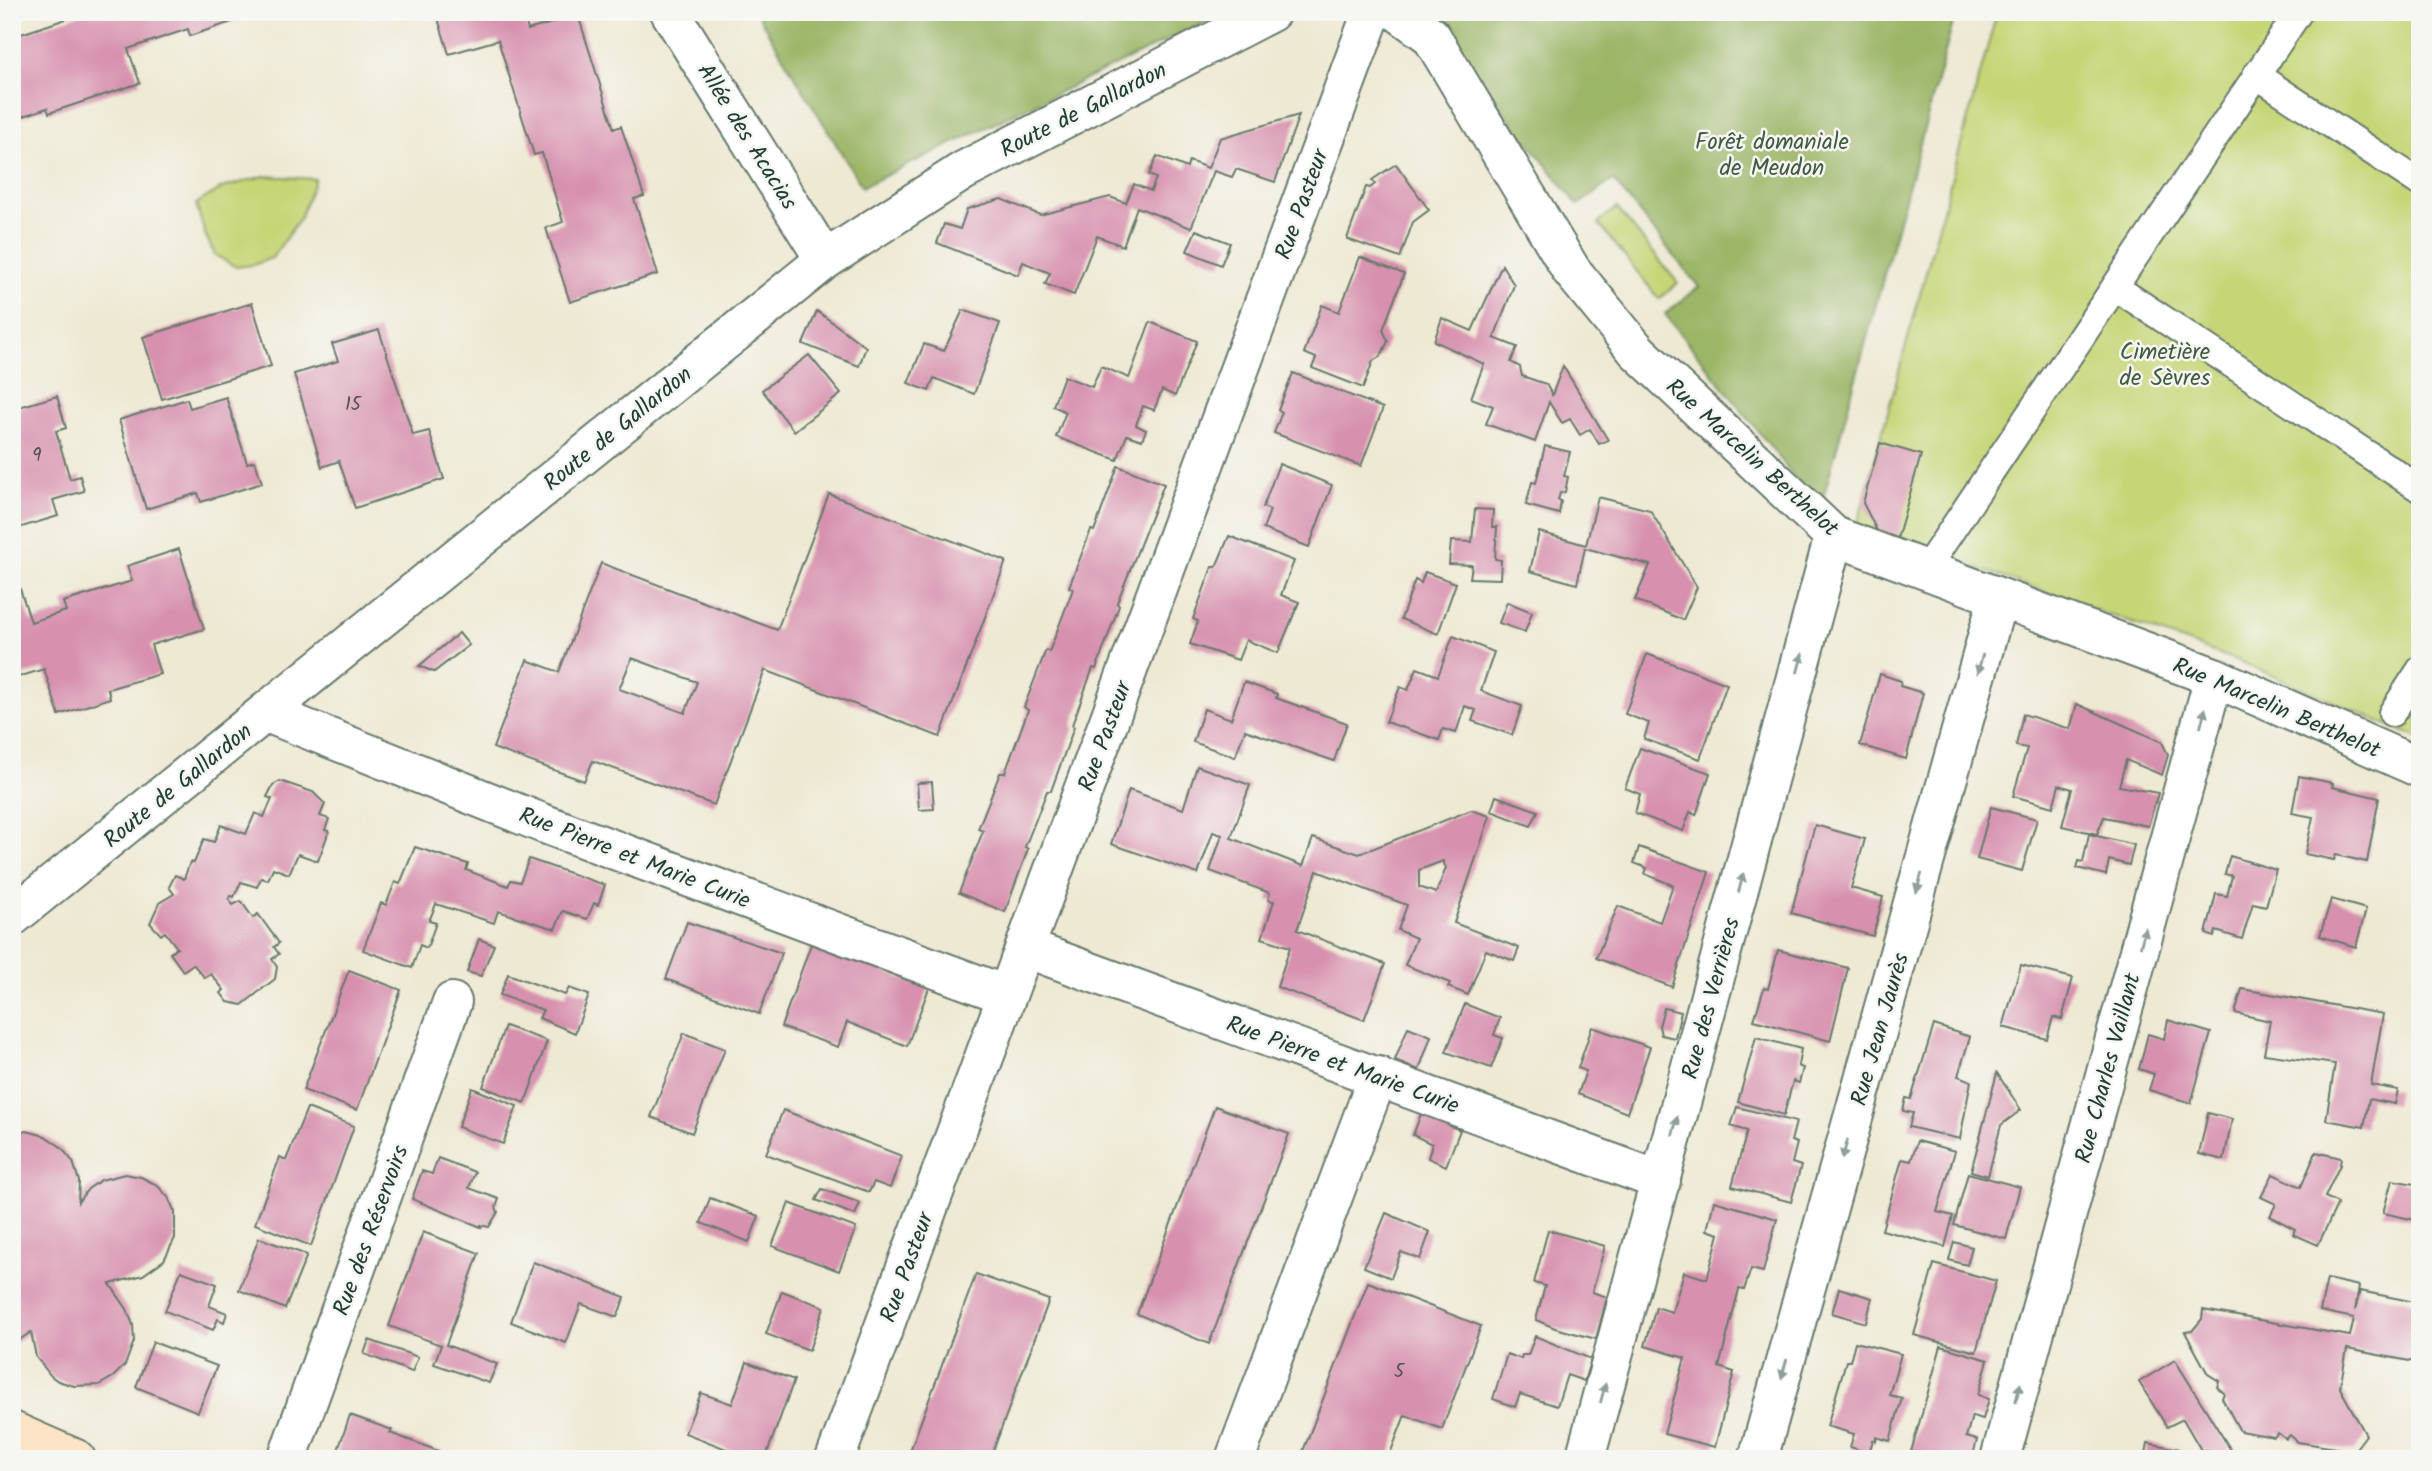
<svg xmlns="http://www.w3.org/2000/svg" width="2432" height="1471" viewBox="0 0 2432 1471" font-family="Kalam,sans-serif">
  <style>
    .green { fill: #c6d576; stroke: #728955; stroke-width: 2 }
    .forest { fill: #9cb667; stroke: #5e7a4e; stroke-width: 2 }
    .building { fill: #d790ad; fill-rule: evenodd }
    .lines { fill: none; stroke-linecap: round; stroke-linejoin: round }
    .lane-casing { stroke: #67796c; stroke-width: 30 }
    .street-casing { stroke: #67796c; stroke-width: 42 }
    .secondary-casing { stroke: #67796c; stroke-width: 42 }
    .lane { stroke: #fff; stroke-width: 26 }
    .street { stroke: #fff; stroke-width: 38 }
    .secondary { stroke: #fee4c6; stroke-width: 38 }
    .oneway { fill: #8f9e9a }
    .labels { text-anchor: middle; stroke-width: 5; stroke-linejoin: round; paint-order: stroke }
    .number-label { font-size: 19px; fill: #4d5252 }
    .street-label { font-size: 23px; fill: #1f3d34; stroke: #f6f6f2 }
    .park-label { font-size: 23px; fill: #405b41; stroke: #f6f6f2 }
  </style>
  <rect width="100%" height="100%" fill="#f6f6f2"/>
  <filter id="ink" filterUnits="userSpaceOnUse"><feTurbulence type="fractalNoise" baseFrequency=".0143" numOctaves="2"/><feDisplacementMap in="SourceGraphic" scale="14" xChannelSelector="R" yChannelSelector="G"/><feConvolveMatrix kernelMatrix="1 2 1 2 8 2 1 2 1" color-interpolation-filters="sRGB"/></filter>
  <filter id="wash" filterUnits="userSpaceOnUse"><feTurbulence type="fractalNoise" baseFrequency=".00686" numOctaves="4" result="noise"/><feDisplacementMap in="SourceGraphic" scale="28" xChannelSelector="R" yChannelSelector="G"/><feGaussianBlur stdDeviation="1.57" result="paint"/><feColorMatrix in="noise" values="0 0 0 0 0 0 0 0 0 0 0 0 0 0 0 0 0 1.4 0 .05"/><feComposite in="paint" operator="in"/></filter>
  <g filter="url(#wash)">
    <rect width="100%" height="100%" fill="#eee9d3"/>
    <g class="green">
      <path d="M1997 12H2420V739L2239 661 1857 525Z"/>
      <path d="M264 176 315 179 300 218 272 258 253 265 236 267 215 255 205 234 196 204 222 188Z"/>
      <path d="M1617 208 1678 283 1659 299 1598 223Z"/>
    </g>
    <g class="forest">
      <path d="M756 12H1226L862 187Z"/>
      <path d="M1424 12H1956L1820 509 1665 314 1699 287 1613 180 1578 205Z"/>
    </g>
    <g id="blocks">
      <g class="building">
        <path d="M87 12H258V13L190 36 188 29 128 49 140 83 49 113 47 108 12 120V37Z"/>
        <path d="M436 12H523L528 30 578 15 614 129 621 126 644 196 634 199 658 274 570 302 546 228 563 222 542 153 534 155 498 40 449 54Z"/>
        <path d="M1299 115 1275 182 1236 169 1232 177 1214 171 1191 228 1137 207 1123 246 1097 236 1074 295 1045 284 1050 273 1023 262 1018 275 937 243 944 224 960 229 967 209 1001 199 1040 215 1110 197 1126 203 1134 184 1151 191 1156 178 1149 175 1157 156 1187 168 1189 161 1208 168 1220 138Z"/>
        <path d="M1396 164 1429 210 1413 222 1400 258 1347 239 1366 187 1370 188 1375 184 1372 180Z"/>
        <path d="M1196 230 1230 243 1221 265 1187 251Z"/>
        <path d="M1360 257 1404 274 1383 330 1388 341 1381 356 1373 361 1363 388 1312 368 1316 358 1304 353 1322 305 1339 312Z"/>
        <path d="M1502 265 1514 285 1494 338 1517 347 1511 362 1520 367 1522 376 1546 384 1552 395 1563 366 1608 440 1599 444 1590 429 1580 435 1570 419 1562 423 1549 402 1535 442 1486 424 1493 406 1471 398 1484 364 1434 341 1442 318 1472 331Z"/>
        <path d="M252 303 271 366 162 399 143 337Z"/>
        <path d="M963 310 1000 323 974 394 934 378 929 391 908 383 924 344 944 351Z"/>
        <path d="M817 311 866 347 859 366 803 344Z"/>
        <path d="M1150 322 1197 341 1175 396 1162 390 1154 410 1143 406 1136 425 1146 430 1142 440 1127 435 1117 460 1056 437 1066 412 1053 406 1064 376 1092 387 1101 366 1129 378Z"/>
        <path d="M379 330 413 435 429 431 444 479 355 508 339 461 322 467 294 374 338 361 332 344Z"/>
        <path d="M809 355 841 394 794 431 762 390Z"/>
        <path d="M1293 373 1383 408 1361 466 1274 433 1282 412 1278 410Z"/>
        <path d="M57 396 66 428 56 431 70 479 80 476 84 491 53 500 58 516 12 530V409Z"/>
        <path d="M226 397 247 463 255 461 262 483 201 502 198 493 146 509 119 420 187 399 190 408Z"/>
        <path d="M1880 443 1921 455 1897 539 1878 533 1863 503Z"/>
        <path d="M1545 446 1570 452 1564 476 1568 477 1565 492 1560 493 1558 500 1561 501 1559 514 1526 505 1532 482 1536 483Z"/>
        <path d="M1279 464 1332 485 1309 547 1263 529 1270 510 1263 507Z"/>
        <path d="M1118 466 1164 484 1117 603 1119 606 1096 669 1093 668 1072 725 1074 727 1051 791H1047L1025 847 1028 849 1005 912 959 893 983 831 978 829 1000 773H1005L1028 710 1024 707 1046 650 1049 652 1073 589 1069 587 1091 530 1094 531Z"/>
        <path d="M829 494 1006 561 940 737 765 670 714 805 593 761 584 781 493 748 527 660 559 672 601 563 777 630ZM632 658 697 682 685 713 619 689Z"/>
        <path d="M1598 497 1650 510 1697 587 1683 620 1635 600 1650 565 1585 548 1577 584 1530 571 1539 532 1586 545Z"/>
        <path d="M1475 509 1493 510 1492 527H1497L1495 559 1501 560 1500 579 1470 578 1472 565 1449 564 1451 541 1472 542Z"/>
        <path d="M1229 536 1294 561 1281 595 1299 602 1278 653 1246 640 1238 660 1190 644 1198 621 1193 619 1212 567H1216Z"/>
        <path d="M179 549 204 629 151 645 160 674 108 689 110 698 59 715 44 669 12 679V578L16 577 31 622 66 611 63 602 132 581 127 566Z"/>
        <path d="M1425 572 1456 583 1438 634 1401 619 1415 580 1421 583Z"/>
        <path d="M1507 602 1532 612 1525 632 1499 623Z"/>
        <path d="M459 633 469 645 434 672 419 666Z"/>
        <path d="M1453 636 1494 652 1481 691 1522 706 1512 735 1472 721 1476 710 1465 706 1456 733 1443 729 1439 740 1386 722 1400 687 1408 690 1417 668 1438 676Z"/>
        <path d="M1647 654 1727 684 1700 759 1644 739 1649 723 1625 714Z"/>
        <path d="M1880 674 1901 681 1900 686 1923 693 1906 759 1860 745Z"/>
        <path d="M1244 682 1277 694 1276 698 1347 723 1334 761 1245 730 1235 757 1193 742 1204 709 1231 719Z"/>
        <path d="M2077 704 2162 742 2168 755 2162 775 2126 760 2119 786 2158 793 2148 826 2104 817 2097 834 2062 826 2072 789 2059 785 2053 807 2013 796 2027 748 2016 746 2023 714 2070 729Z"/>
        <path d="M1640 748 1710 773 1696 815 1690 812 1683 831 1635 813 1640 794 1625 788Z"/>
        <path d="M1197 766 1250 785 1231 838 1303 866 1313 838 1359 854 1471 810 1490 816 1454 923 1519 948 1514 961 1486 950 1468 995 1448 987 1450 983 1405 965 1416 938 1398 930 1407 905 1317 871 1297 930 1385 964 1364 1020 1277 987 1290 947 1262 938 1274 901 1268 900 1270 893 1210 871 1222 835 1213 832 1198 874 1111 844 1129 790 1183 809ZM1443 861 1446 868 1436 893 1419 887V870Z"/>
        <path d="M2299 776 2333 783 2332 787 2379 798 2367 862 2336 855 2334 860 2305 854 2313 817 2292 813Z"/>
        <path d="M280 781 313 792 325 804 320 816 329 819 325 830 329 831 318 861 298 854 289 874 273 868 268 880 261 878 257 887 241 882 234 897 231 896 229 899 233 905 241 901 253 918 258 914 279 943 274 947 279 954 272 959 277 967 275 979 242 1005 228 1002 221 993 224 990 211 974 205 978 193 964 183 971 170 953 177 948 165 932 161 935 150 923 159 903 174 894 169 887 175 875 184 879 190 862 194 863 204 839 214 842 221 825 246 834 255 813 264 817 272 799 267 797 273 785Z"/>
        <path d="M932 782 934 809 919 810 917 783Z"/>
        <path d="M1496 796 1538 811 1531 826 1491 811Z"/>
        <path d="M1991 807 2037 819 2022 871 1977 859Z"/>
        <path d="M1815 825 1865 839 1851 888 1883 897 1873 936 1791 913Z"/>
        <path d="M2089 834 2134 845 2129 865 2109 860 2106 875 2077 868 2079 861 2083 862Z"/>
        <path d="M415 847 468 864 466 870 508 886 511 880 520 882 529 859 605 885 598 905 594 903 587 919 563 911 555 929 498 911 494 923 436 904 429 921 436 923 427 948 420 945 412 968 363 950 381 903 386 905 395 882 400 884Z"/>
        <path d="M1639 847 1709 872 1672 987 1596 958 1618 906 1660 922 1673 885 1645 874 1647 868 1634 863Z"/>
        <path d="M2230 856 2276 870 2266 906 2253 903 2242 939 2216 931 2214 937 2206 934 2216 894 2227 896 2232 876 2225 874Z"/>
        <path d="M2331 899 2366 909 2356 947 2320 936Z"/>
        <path d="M687 922 782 953 759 1014 666 979Z"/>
        <path d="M479 939 494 945 481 976 467 972Z"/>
        <path d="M811 944 929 988 907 1046 847 1022 838 1047 781 1027Z"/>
        <path d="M1778 950 1848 968 1830 1041 1754 1020 1764 988 1768 989Z"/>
        <path d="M2021 965 2073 978 2062 1019 2053 1017 2047 1039 2003 1027Z"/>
        <path d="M349 970 401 990 357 1110 303 1090Z"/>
        <path d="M508 974 565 995 569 988 589 995 575 1033 539 1018 543 1010 500 995Z"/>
        <path d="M2242 989 2383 1014 2371 1085 2398 1090 2395 1104 2369 1099 2364 1127 2326 1120 2335 1064 2264 1054 2270 1021 2235 1013Z"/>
        <path d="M1465 1004 1500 1018 1494 1035 1503 1038 1491 1068 1446 1052Z"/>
        <path d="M1664 1008 1681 1012 1675 1038 1661 1035 1659 1026Z"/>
        <path d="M2168 1020 2211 1033 2191 1103 2149 1090 2154 1074 2139 1069 2148 1034 2164 1039Z"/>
        <path d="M1934 1025 1970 1037 1958 1076 1971 1081 1960 1139 1909 1127 1913 1113 1903 1111 1906 1098 1911 1099Z"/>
        <path d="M505 1026 547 1041 525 1103 483 1087Z"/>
        <path d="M1408 1027 1431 1036 1419 1070 1395 1060Z"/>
        <path d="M1592 1027 1650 1047 1627 1113 1578 1094 1586 1071 1578 1068Z"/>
        <path d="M684 1033 725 1049 692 1133 651 1117Z"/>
        <path d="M1756 1037 1801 1049 1798 1066 1803 1068 1799 1083 1793 1081 1784 1115 1738 1102Z"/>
        <path d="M1997 1073 2021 1110 2001 1125 1988 1176 1971 1171Z"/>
        <path d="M472 1088 517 1106 503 1144 458 1127Z"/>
        <path d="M1215 1106 1289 1134 1209 1344 1137 1314Z"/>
        <path d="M1424 1106 1454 1117 1450 1126 1460 1130 1446 1166 1428 1158 1432 1144 1413 1135Z"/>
        <path d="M1737 1107 1796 1122 1791 1141 1797 1143 1792 1163 1801 1166 1791 1202 1732 1186 1747 1131 1731 1126Z"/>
        <path d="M307 1108 354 1126 311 1246 255 1224 280 1157 286 1160Z"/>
        <path d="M783 1110 902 1156 890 1188 874 1182 869 1192 766 1154Z"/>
        <path d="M2208 1113 2232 1119 2224 1160 2199 1154Z"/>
        <path d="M27 1131 45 1136 61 1147 73 1162 79 1181 78 1202 88 1189 101 1180 125 1174 141 1177 157 1185 168 1197 175 1212V1238L164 1260 143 1275 110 1284 127 1309 133 1325 134 1341 125 1365 113 1377 99 1385 74 1386 58 1381 51 1376 36 1357 31 1332 12 1345V1132Z"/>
        <path d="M1917 1141 1955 1151 1937 1212 1953 1216 1945 1247 1882 1230 1902 1159 1911 1161Z"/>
        <path d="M2316 1152 2341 1158 2340 1165 2325 1197 2338 1203 2318 1245 2293 1234 2295 1229 2270 1216 2276 1204 2261 1197 2273 1174 2301 1187Z"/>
        <path d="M438 1158 475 1172 469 1188 499 1199 496 1207 498 1212 489 1227 481 1225V1227L412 1199 422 1171 432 1174Z"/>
        <path d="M1968 1173 2020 1187 2006 1239 1954 1225Z"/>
        <path d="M2392 1180 2420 1185V1221L2383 1213Z"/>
        <path d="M822 1189 860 1203 855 1215 816 1200Z"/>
        <path d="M710 1198 759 1216 749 1242 701 1223Z"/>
        <path d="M1714 1201 1777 1219 1763 1272 1751 1269 1744 1290 1739 1289 1719 1367 1734 1372 1715 1447 1664 1434 1685 1358 1645 1346 1656 1307 1672 1312 1684 1272 1707 1279 1719 1234 1707 1230Z"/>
        <path d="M789 1203 856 1228 839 1271 772 1246Z"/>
        <path d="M1386 1213 1430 1232 1420 1259 1401 1252 1391 1278 1364 1267Z"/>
        <path d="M1548 1230 1605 1246 1592 1292 1607 1297 1596 1339 1555 1328 1536 1320 1545 1286 1534 1283Z"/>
        <path d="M423 1232 479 1253 446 1345 497 1364 489 1383 434 1364 441 1345 389 1326Z"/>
        <path d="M259 1238 307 1255 285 1309 239 1290Z"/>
        <path d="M1954 1242 1972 1247 1967 1265 1949 1260Z"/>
        <path d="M533 1262 625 1297 617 1317 581 1304 566 1343 511 1322Z"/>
        <path d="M1934 1264 1996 1281 1976 1352 1914 1335Z"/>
        <path d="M181 1271 217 1284 209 1306 227 1313 224 1322 218 1319 213 1330 165 1311Z"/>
        <path d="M976 1274 1049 1300 990 1459H907Z"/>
        <path d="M2327 1279 2359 1286 2355 1311 2360 1291 2420 1303V1363L2347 1349 2340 1388 2366 1435 2354 1451 2298 1442 2290 1435 2286 1439 2278 1433 2274 1437 2240 1431 2222 1398 2224 1393 2217 1387 2219 1381 2208 1374 2185 1332 2192 1331 2202 1319 2203 1310 2350 1336 2354 1318 2320 1311Z"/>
        <path d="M1368 1282 1481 1326 1442 1429 1405 1415 1388 1459H1300Z"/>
        <path d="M1839 1288 1872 1298 1866 1323 1832 1313Z"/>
        <path d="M782 1291 824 1307 809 1350 766 1334Z"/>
        <path d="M1535 1336 1591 1359 1584 1381 1567 1375 1557 1406 1520 1394 1515 1407 1493 1399 1507 1354 1521 1359 1522 1355H1528Z"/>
        <path d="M369 1340 418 1357 412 1372 364 1354Z"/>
        <path d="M153 1342 217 1366 198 1412 136 1387Z"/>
        <path d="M1855 1342 1901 1354 1889 1395 1902 1398 1890 1441 1876 1437V1441L1873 1440 1869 1453 1850 1447 1854 1434 1827 1426 1846 1361H1850Z"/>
        <path d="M1941 1346 1988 1360 1978 1395 1989 1399 1983 1419 1972 1416 1966 1437 1977 1440 1972 1459H1909Z"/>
        <path d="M2175 1360 2214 1423 2234 1455 2201 1450 2183 1419 2167 1427 2139 1382Z"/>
        <path d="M747 1362 794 1380 765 1459H752L685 1433 701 1393 732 1404Z"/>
        <path d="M350 1415 392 1430 390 1433 460 1459H335Z"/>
        <path d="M2148 1443 2179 1449 2178 1459H2145Z"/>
      </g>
    </g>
  </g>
  <g filter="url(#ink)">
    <use href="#blocks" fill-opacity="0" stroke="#67796c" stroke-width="2"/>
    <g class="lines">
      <defs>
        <g id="lane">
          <path d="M2256 75 2420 183"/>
          <path d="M2115 287 2420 489"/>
          <path d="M1925 570 2299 12"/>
          <path d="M2392 713 2420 670"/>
        </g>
        <g id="street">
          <path d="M670 12 825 260"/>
          <path d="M1398 12 1431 36 1571 270 1637 351 1834 536 2214 677 2420 768"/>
          <path d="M267 713 542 823 1006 995"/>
          <path d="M12 917 825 260 963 171 1271 12"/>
          <path d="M1025 948 1661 1181"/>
          <path d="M287 1459 452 1002"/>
          <path d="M835 1459 1372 12"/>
          <path d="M1235 1459 1378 1076"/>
          <path d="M1585 1459 1834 536"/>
          <path d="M1758 1459 1998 598"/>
          <path d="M2000 1459 2214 677"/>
        </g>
        <path id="secondary" d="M12 1431 76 1459"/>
      </defs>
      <use href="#lane" class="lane-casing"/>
      <use href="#street" class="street-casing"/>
      <use href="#secondary" class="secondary-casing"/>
      <use href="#lane" class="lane"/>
      <use href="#street" class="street"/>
      <use href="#secondary" class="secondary"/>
    </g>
    <defs><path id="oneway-solid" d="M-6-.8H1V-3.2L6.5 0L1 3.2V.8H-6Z" transform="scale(1.75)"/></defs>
    <g class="oneway">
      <use href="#oneway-solid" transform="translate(1800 663) rotate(-75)"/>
      <use href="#oneway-solid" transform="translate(1980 664) rotate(106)"/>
      <use href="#oneway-solid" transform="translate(2203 718) rotate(-75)"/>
      <use href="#oneway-solid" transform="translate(1741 883) rotate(-75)"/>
      <use href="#oneway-solid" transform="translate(1919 883) rotate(106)"/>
      <use href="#oneway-solid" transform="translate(2143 937) rotate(-75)"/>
      <use href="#oneway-solid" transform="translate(1675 1126) rotate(-75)"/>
      <use href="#oneway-solid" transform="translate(1845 1149) rotate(106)"/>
      <use href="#oneway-solid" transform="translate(1784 1369) rotate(106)"/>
      <use href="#oneway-solid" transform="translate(1603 1393) rotate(-75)"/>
      <use href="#oneway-solid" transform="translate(2018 1393) rotate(-75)"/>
    </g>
  </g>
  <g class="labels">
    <g class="number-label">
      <text x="353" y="410">15</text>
      <text x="37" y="461">9</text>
      <text x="1399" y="1377">5</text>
    </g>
    <g class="street-label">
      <text transform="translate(1083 109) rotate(-27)" y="8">Route de Gallardon</text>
      <text transform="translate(748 136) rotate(58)" y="8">Allée des Acacias</text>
      <text transform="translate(1301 204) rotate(-70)" y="8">Rue Pasteur</text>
      <text transform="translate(617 428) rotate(-39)" y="8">Route de Gallardon</text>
      <text transform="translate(1753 457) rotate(42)" y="8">Rue Marcelin Berthelot</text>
      <text transform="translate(2277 707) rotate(23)" y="8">Rue Marcelin Berthelot</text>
      <text transform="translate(1104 736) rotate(-70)" y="8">Rue Pasteur</text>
      <text transform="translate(177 785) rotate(-39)" y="8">Route de Gallardon</text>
      <text transform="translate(635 857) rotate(21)" y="8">Rue Pierre et Marie Curie</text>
      <text transform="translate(1710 998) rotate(-75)" y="8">Rue des Verrières</text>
      <text transform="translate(1879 1029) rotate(-74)" y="8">Rue Jean Jaurès</text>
      <text transform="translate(1343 1064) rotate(20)" y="8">Rue Pierre et Marie Curie</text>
      <text transform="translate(2107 1068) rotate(-75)" y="8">Rue Charles Vaillant</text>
      <text transform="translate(370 1230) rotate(-70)" y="8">Rue des Réservoirs</text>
      <text transform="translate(906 1267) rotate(-70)" y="8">Rue Pasteur</text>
    </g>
    <g class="park-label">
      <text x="1772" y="149">Forêt domaniale<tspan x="1772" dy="26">de Meudon</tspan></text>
      <text x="2165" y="359">Cimetière<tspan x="2165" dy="26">de Sèvres</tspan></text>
    </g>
  </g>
  <rect width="2432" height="1471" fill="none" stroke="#f6f6f2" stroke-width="42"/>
</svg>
